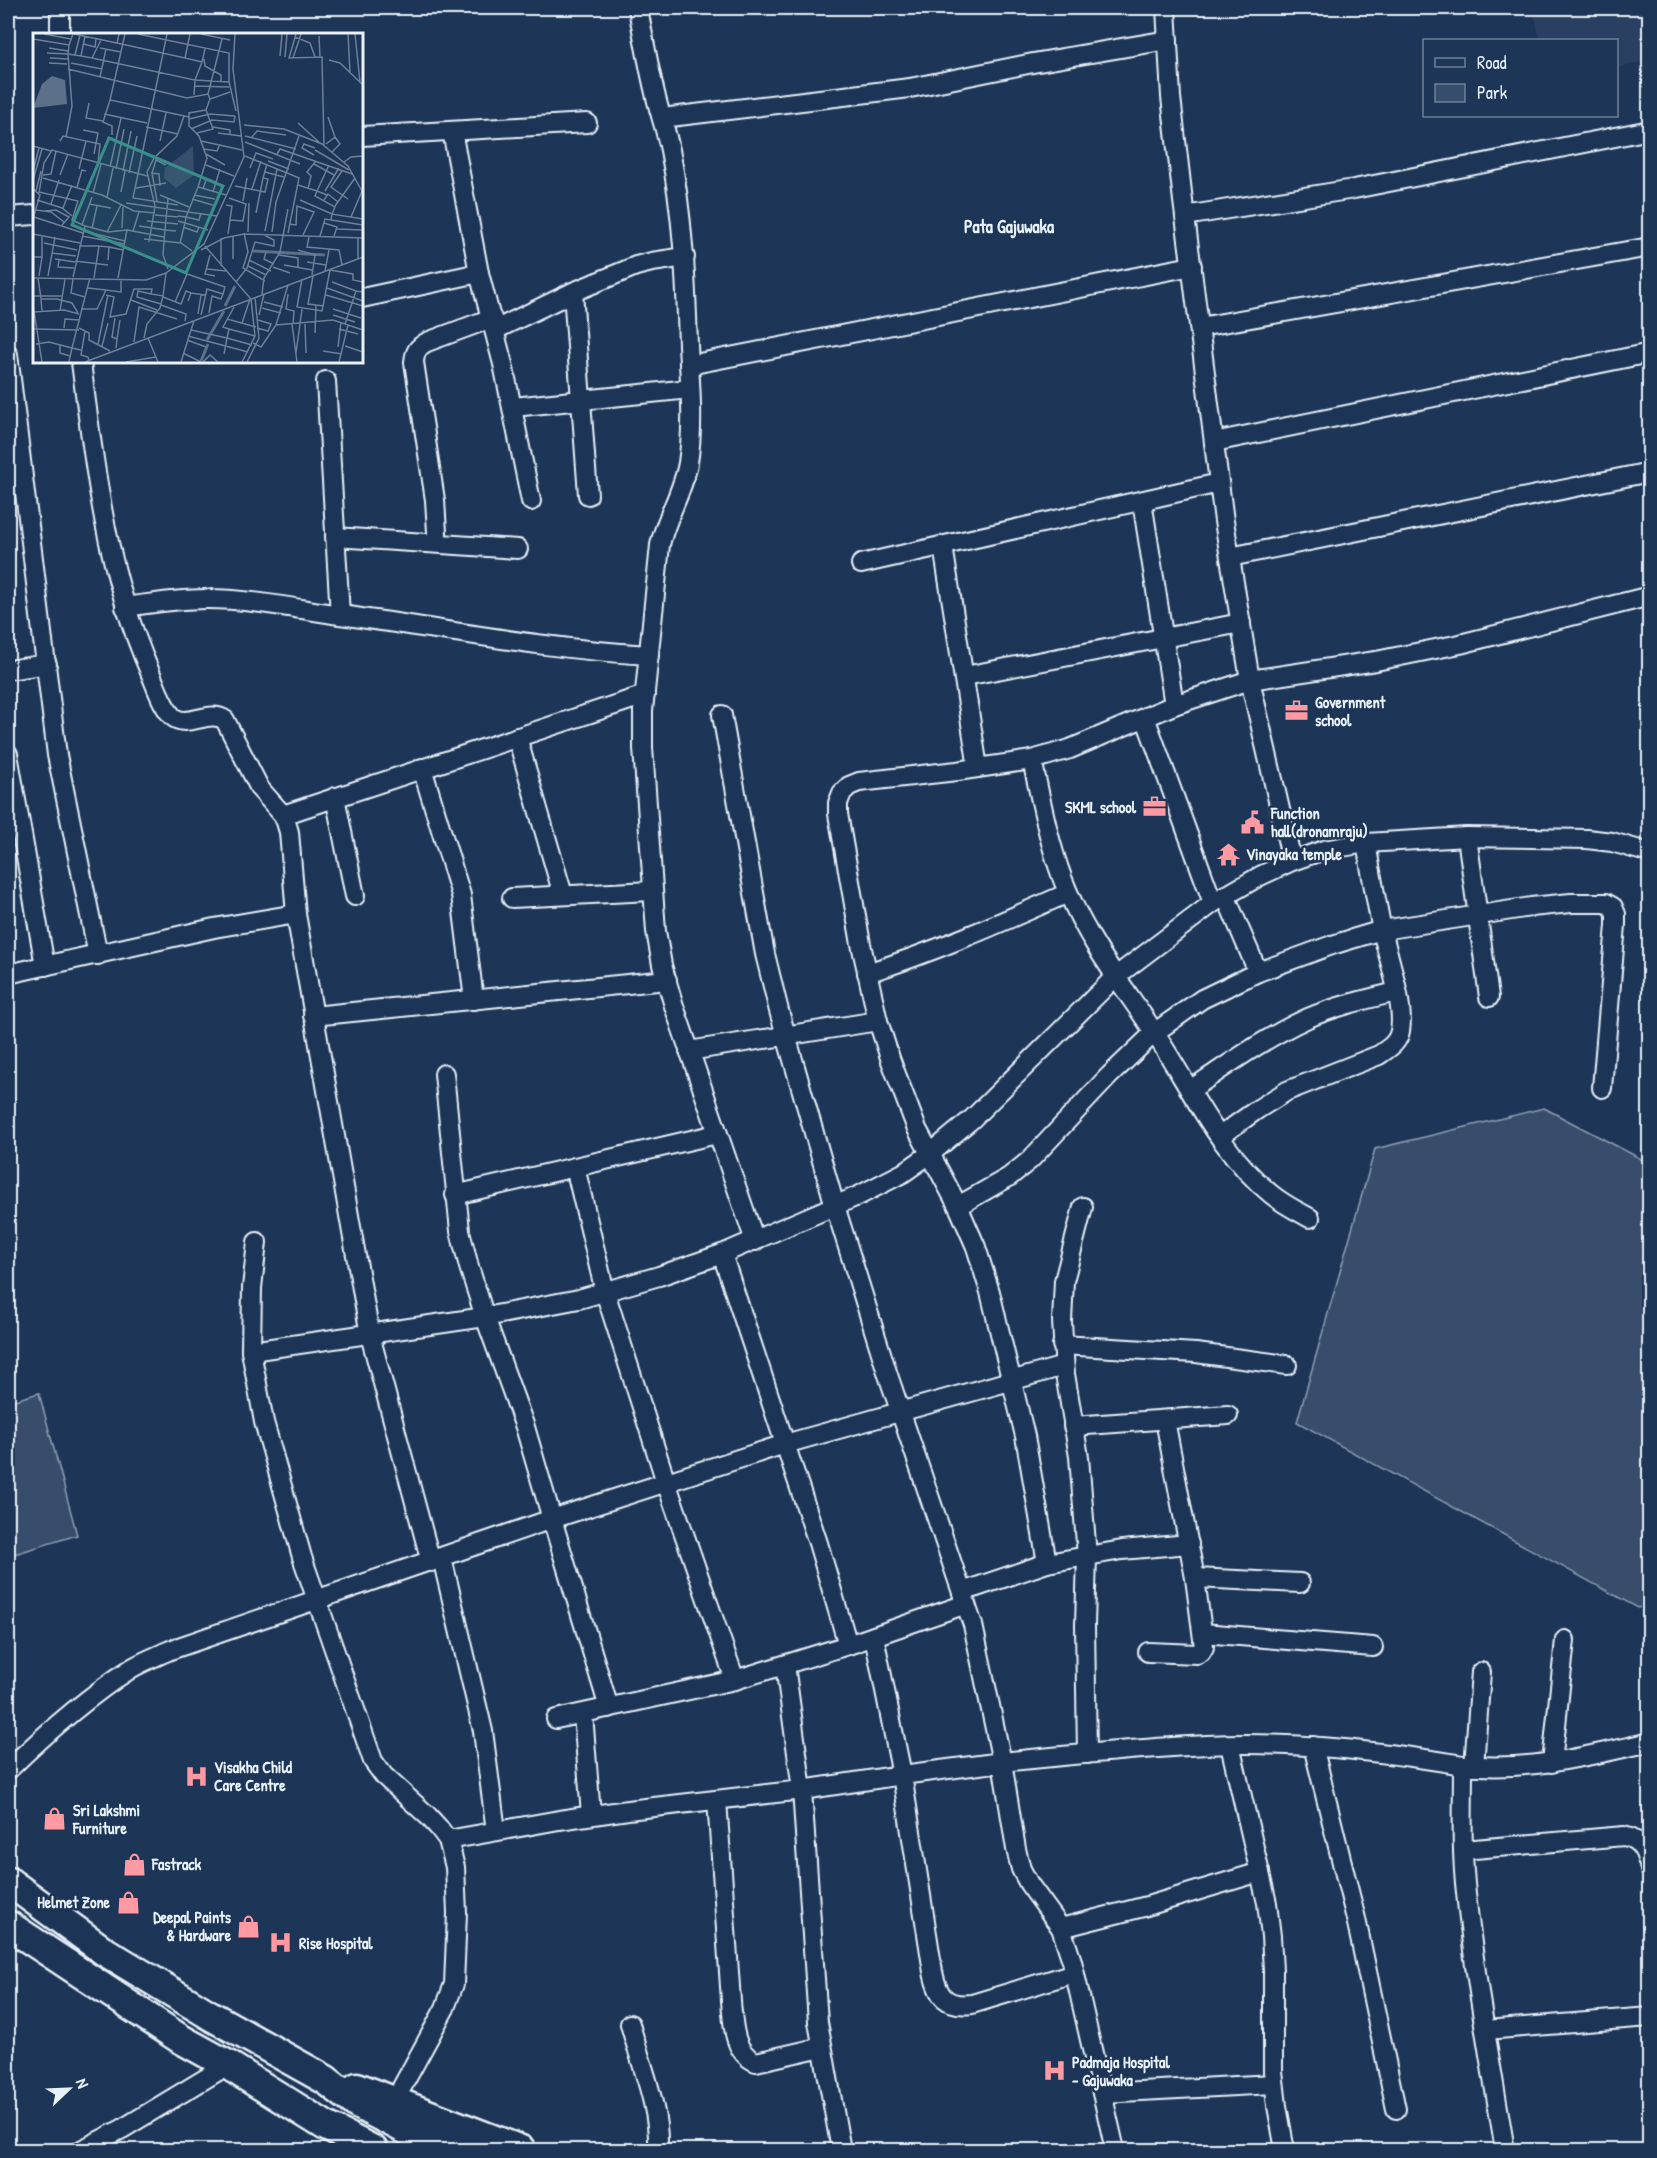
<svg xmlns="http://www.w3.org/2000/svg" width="1657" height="2158" viewBox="0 0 1657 2158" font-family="'Patrick Hand',sans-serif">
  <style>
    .built { fill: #2a4162 }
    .green { fill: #374d6c; stroke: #909fb2; stroke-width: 1.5 }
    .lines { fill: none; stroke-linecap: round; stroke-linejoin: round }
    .street-casing { stroke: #e8f1f8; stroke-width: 22 }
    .primary-casing { stroke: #e8f1f8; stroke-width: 33 }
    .street { stroke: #1d3557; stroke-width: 18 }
    .primary { stroke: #1d3557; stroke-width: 28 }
    .labels { text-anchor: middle; stroke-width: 5; stroke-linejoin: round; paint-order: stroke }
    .poi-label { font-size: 16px; font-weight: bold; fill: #e8f1f8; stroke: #1d3557; text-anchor: start }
    .neighbourhood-label { font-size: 18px; font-weight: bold; fill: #e8f1f8; stroke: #1d3557 }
    .inset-river { fill: none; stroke: #5d7089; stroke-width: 3 }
    .inset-road { fill: none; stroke: #6e8097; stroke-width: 1.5 }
    .view { fill: #3a8f8a; fill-opacity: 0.15; stroke: #3a8f8a; stroke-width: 3 }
    .inset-edge { fill: none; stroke: #e8f1f8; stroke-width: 3 }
  </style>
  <rect width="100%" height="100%" fill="#1d3557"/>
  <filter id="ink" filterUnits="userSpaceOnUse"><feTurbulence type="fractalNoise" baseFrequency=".0167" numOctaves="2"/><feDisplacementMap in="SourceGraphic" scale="12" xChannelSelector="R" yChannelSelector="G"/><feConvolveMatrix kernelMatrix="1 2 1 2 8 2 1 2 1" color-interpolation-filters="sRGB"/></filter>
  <g filter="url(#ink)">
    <path class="built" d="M1533 8H1649V60L1617 68 1616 40H1540Z"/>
    <g class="green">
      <path d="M1544 1108 1649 1163 1650 1602 1638 1608 1297 1422 1375 1149Z"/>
      <path d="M39 1393 77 1535 8 1556V1402Z"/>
    </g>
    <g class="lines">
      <defs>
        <g id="street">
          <path d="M638 8C643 36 648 64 655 93 659 112 666 130 670 150 683 215 686 279 688 345 690 384 694 424 688 463 683 492 666 517 660 545L643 711V748L656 931 662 965 674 1006 755 1241"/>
          <path d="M1166 8 1171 97 1183 201 1224 521 1250 680 1292 861"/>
          <path d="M60 34V8"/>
          <path d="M662 118 910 88 1033 63 1168 40"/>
          <path d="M452 131 479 273 503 364 531 501"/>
          <path d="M362 136 587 123"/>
          <path d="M1185 216 1354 189 1650 130"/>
          <path d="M8 217 34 215"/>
          <path d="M573 292 588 495"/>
          <path d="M362 298 479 273"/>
          <path d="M1200 327 1650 247"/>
          <path d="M495 330 573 292 636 266 652 262 685 257"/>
          <path d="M8 354 57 755 98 955"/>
          <path d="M81 362C94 467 107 574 150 672 156 686 162 706 173 717 187 729 209 709 225 720L260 789 283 815 286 822 289 832 296 914"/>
          <path d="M689 365 1192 266"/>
          <path d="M326 381 340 615"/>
          <path d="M513 407 690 389"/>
          <path d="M1214 442 1650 353"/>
          <path d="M1142 501 1174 705"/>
          <path d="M335 537 518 549"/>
          <path d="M436 543 437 532 435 500 414 362C415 351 418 347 427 342L492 318"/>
          <path d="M943 546 978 768"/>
          <path d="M1230 557 1650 472"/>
          <path d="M861 564 1219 483"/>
          <path d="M125 607C153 603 179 599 207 599 249 599 292 608 333 614 438 628 543 649 649 655"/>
          <path d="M8 670 47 664"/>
          <path d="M965 676 1241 623"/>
          <path d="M722 715 765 954 779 1011 835 1206 888 1375 973 1625 1002 1762C1070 1755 1139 1748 1207 1745 1293 1741 1379 1751 1463 1765"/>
          <path d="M1145 717 1213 903"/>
          <path d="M517 737 563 895"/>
          <path d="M8 754 45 966"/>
          <path d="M1032 760C1042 804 1050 851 1068 892 1089 943 1124 987 1154 1032 1190 1086 1219 1152 1271 1194 1283 1204 1297 1211 1310 1218"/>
          <path d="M422 768 461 895 474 1000"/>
          <path d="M335 797 355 896"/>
          <path d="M283 815 645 695"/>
          <path d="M1467 837 1489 997"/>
          <path d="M1225 895 1258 972"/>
          <path d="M512 898 651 891"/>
          <path d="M867 973C937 951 1002 922 1068 893"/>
          <path d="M8 974 214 928 296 914 370 1335 431 1562"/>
          <path d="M313 1016 667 980"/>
          <path d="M689 1051 878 1021"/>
          <path d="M1190 1090C1228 1065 1266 1037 1308 1018 1336 1006 1367 999 1396 992"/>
          <path d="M1220 1136 1258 1109 1287 1091 1379 1055C1389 1048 1398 1043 1400 1031 1405 1006 1388 957 1382 930 1376 901 1371 872 1366 843"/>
          <path d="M575 1167 605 1292 666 1482 735 1680"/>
          <path d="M455 1195 717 1134"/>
          <path d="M958 1206 1009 1177 1030 1160 1109 1076 1154 1033 1202 999 1258 972 1332 945 1382 930 1531 907 1571 903H1606L1613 907 1616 914V925L1602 1088"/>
          <path d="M1083 1207 1064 1281 1062 1321 1065 1374 1079 1457 1087 1556 1085 1625 1087 1754"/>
          <path d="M257 1242 252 1288 251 1351 264 1422 302 1557 373 1761 384 1776 428 1816 439 1828 448 1840 455 1867 457 1913 454 1984 445 2008 402 2087"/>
          <path d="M722 1254 818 1543 848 1645"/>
          <path d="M1062 1345 1196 1353 1287 1365"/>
          <path d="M251 1351 485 1317 579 1299 659 1276 722 1254 860 1195 903 1173 930 1154 972 1119 1115 977 1213 903 1260 876 1292 861 1324 850 1366 843 1467 837 1587 839 1612 842 1650 853"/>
          <path d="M1073 1426 1228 1415"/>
          <path d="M442 1558 483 1731 496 1831"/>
          <path d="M1047 1563 1025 1436 990 1292 976 1247 958 1206 917 1129 891 1061 878 1021 861 944 838 814V803L842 793 849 786 859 782 957 771 1032 760 1070 749 1174 705 1250 680 1376 661 1460 644 1650 596"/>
          <path d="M1195 1578 1300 1583"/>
          <path d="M962 1592 1047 1563 1122 1550 1189 1544"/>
          <path d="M1203 1633 1373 1647"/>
          <path d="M1148 1652 1197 1654 1201 1652 1204 1647 1195 1578 1165 1420"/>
          <path d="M609 1708 552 1519 785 1444 1064 1366"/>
          <path d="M583 1714 591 1815"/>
          <path d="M556 1719 735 1680 848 1645 966 1604"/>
          <path d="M1230 1745 1267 1903 1271 1936 1273 1970V2071L1277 2106 1285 2150"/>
          <path d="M1313 1746 1356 1919 1396 2109"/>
          <path d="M1552 1763 1565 1640"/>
          <path d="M1474 1766 1481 1672"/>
          <path d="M8 1770C46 1733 87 1697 132 1668 144 1661 157 1656 170 1650L552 1519 525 1427 485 1317 469 1267 460 1231 444 1074"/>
          <path d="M717 1800 731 2001C733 2023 733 2053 756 2062L822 2047"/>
          <path d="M448 1840 559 1820 628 1810 802 1790 785 1665"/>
          <path d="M1463 1850 1624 1836C1642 1840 1646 1853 1650 1869"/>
          <path d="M1061 1928 1147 1906 1260 1872"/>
          <path d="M1074 1973 972 2004C946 2007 938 1997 933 1972L902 1775 1002 1762 1016 1849 1021 1869 1029 1884 1061 1928 1072 1961 1115 2150"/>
          <path d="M630 2024C641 2065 660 2108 658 2150"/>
          <path d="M1485 2030 1650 2017"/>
          <path d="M1102 2093 1274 2084"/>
          <path d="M81 2150 122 2129 228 2065"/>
          <path d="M841 2150 818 2022 802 1790 902 1775 874 1636"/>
          <path d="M1505 2150C1491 2065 1475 1979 1466 1893 1461 1851 1463 1808 1463 1765 1531 1771 1584 1757 1650 1742"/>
        </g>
        <g id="primary">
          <path d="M8 1881 104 1951 213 2017 326 2080 357 2104 420 2137 453 2150"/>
          <path d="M8 1925 179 2038 228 2065 326 2126 373 2150"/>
          <path d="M357 2087 521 2150"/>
        </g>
      </defs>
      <use href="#street" class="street-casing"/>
      <use href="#primary" class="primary-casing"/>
      <use href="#street" class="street"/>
      <use href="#primary" class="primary"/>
    </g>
  </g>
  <defs>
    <symbol id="office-bare" viewBox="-9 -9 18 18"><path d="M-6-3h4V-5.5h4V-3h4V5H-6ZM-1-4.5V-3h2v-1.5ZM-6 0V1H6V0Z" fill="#ff9aa2" stroke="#1d3557" stroke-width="2.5" paint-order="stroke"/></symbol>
    <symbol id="civic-bare" viewBox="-9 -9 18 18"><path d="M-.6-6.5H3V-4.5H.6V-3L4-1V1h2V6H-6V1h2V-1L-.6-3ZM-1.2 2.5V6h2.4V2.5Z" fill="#ff9aa2" stroke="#1d3557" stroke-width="2.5" paint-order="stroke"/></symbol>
    <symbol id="temple-bare" viewBox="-9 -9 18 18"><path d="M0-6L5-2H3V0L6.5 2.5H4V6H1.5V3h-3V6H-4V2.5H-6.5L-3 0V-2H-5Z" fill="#ff9aa2" stroke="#1d3557" stroke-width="2.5" paint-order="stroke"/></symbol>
    <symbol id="hospital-bare" viewBox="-9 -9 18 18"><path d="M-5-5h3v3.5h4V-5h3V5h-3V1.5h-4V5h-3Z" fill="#ff9aa2" stroke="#1d3557" stroke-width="2.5" paint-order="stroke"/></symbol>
    <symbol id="shop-bare" viewBox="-9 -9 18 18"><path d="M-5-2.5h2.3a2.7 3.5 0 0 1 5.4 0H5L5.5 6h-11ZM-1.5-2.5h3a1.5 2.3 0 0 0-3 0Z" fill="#ff9aa2" stroke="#1d3557" stroke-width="2.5" paint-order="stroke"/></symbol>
  </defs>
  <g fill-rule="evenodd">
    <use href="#office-bare" x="1280" y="694" width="33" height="33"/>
    <use href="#office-bare" x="1138" y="790" width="33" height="33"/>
    <use href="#civic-bare" x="1236" y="806" width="33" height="33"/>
    <use href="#temple-bare" x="1212" y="838" width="33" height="33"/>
    <use href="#hospital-bare" x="180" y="1760" width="33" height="33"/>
    <use href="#shop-bare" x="38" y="1802" width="33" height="33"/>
    <use href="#shop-bare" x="118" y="1848" width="33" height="33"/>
    <use href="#shop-bare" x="112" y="1886" width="33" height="33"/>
    <use href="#shop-bare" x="232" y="1910" width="33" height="33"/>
    <use href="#hospital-bare" x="264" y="1926" width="33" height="33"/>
    <use href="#hospital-bare" x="1038" y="2054" width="33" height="33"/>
  </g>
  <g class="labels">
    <g class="poi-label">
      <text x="1315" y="708">Government<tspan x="1315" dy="18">school</tspan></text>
      <text x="1136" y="813" text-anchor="end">SKML school</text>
      <text x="1271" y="819">Function<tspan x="1271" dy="18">hall(dronamraju)</tspan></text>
      <text x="1246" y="860">Vinayaka temple</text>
      <text x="214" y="1773">Visakha Child<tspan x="214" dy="18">Care Centre</tspan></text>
      <text x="73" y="1816">Sri Lakshmi<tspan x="73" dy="18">Furniture</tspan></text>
      <text x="152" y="1870">Fastrack</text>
      <text x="110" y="1908" text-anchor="end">Helmet Zone</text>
      <text x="231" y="1923" text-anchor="end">Deepal Paints<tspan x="231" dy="18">&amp; Hardware</tspan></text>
      <text x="299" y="1949">Rise Hospital</text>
      <text x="1072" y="2068">Padmaja Hospital<tspan x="1072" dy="18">- Gajuwaka</tspan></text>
    </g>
    <g class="neighbourhood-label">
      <text x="1009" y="233">Pata Gajuwaka</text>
    </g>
  </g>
  <g transform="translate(33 33)">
    <rect width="330" height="330" fill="#1d3557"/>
    <path d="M160 113 161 142 143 155 131 145 132 135Z" fill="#374d6c"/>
    <path d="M19 43 32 47 34 71 0 75 9 51Z" fill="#5d7089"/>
    <path class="inset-river" d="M220 218 292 222M192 273 202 253M174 307 191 278M168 328 175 311"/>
    <path class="inset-road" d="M11 1 38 6M41 1 84 10 86 1M92 1 77 67 156 84M105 1 196 20V49L203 78M134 1 100 165 145 172M157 1 152 25 169 29 172 16M168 1 197 7M263 1 256 25 289 24 291 113M315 1 317 40M322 1 327 49M286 3 287 23M262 4 277 10 282 24M0 6 36 12 40 1M84 10 152 25M51 11 62 14 63 6M36 12 35 21 48 23 52 3M16 15 35 18M67 15 88 19M14 20 35 21 39 73 33 104M42 22 47 2M48 23 59 25 68 7M247 23 249 1M252 24 254 1M17 25 35 26M59 25 162 47 161 62M260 25 268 1M171 26 172 33 188 42V49M296 27 307 30 330 52M169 29 162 47 196 49M16 30 34 31M38 30 69 36M35 36 154 65 175 61 177 66M67 44 73 16M161 53 196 54M175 61 189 6M77 67 70 89 79 93V102M56 70 53 85 70 88M173 77 156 80V93L166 103 174 125 165 154 193 162M71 81 114 90M156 86 177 81 202 83M265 90 286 109M211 92 251 96 289 111 315 133 330 160M113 94 145 101M180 94 197 97V102M158 96 179 87 201 89 202 83M50 97 65 100 61 121M164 100 180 96 173 77 177 66 197 59M185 100 208 103M212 103 263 116M219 104 224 98 253 102M27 108 30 103 67 111 65 130M127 108 133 80M168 108 209 117M212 109 267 131M293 111 302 104 295 84M0 113 18 118M171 116 184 118 187 111M282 117 316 137M299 119 307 111 302 104M173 121 192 132M244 121 247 116 319 141M281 122 269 115 271 111 282 115M212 123 254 140M235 128 256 136M311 129 318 124 330 123M281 131 301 142M173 132 201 143M77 134 88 85M217 135 223 120 240 126M46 136 53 108M83 136 91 96M0 138 6 115M90 138 98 98M309 138 298 154 315 166M232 139 251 144M96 140 104 103M118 140 126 141 127 153M254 140 266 145 255 200M10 142 18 141 23 118M27 142 35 121M10 145 69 162 101 178 122 180M0 147 9 116M265 152 284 158 282 163 302 174 299 181 267 167M202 153 232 159 235 146 230 145 234 131M44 154 49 137 53 138M103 155 133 150M0 156 7 162 0 186M170 156 173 147 183 149M219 156 228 128M275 156 278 143 274 139 283 128M3 158 8 138M292 158 306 135M6 159 45 168 39 187 52 193M88 159 92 138M180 159 187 136M6 160 11 130 19 117 114 143M60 160 68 131M127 162 156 174M161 162 182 166M294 162 284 158 296 132M74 164 80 135M196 165 213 171 210 188 197 187M135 166 132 197 143 198M159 166 183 173M4 167 29 175 39 183M291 167 295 161 305 169M124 168 119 140 123 127 133 132M210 168 214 145M93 170 155 179 165 154M18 171 26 147M56 171 78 175M193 172 199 173 195 201M302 173 322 145M30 175 39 152M3 177 18 179 31 189M12 178 23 177 36 184 29 192M223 180 230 145M122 182 145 184M145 183 153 184 152 190 175 197M1 184 50 200M153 184 155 179 184 183M153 184 166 187 168 180M318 184 329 158M298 187 330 192M114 188 145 191M145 188 152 190 147 210M291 190 304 194 301 203M256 191 263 192 264 173 281 179 270 202M49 192 59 164M106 193 132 197 130 222 135 236M150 194 164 199 166 194M59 195 64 173M89 195 90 174M304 196 330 197M50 198 92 208M100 198 106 179M232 198 244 136M74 199 88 172M215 199 216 170M239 199 243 169 266 103M211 200 215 219 210 235 232 248M0 201 47 210M49 203 91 211M287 203 292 186 298 187 299 181 330 186M276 204 274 214 306 217 309 232M188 205V233M111 206 148 210 159 218M116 209 122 173 114 139 121 125 144 103 151 83M11 210 44 217M46 213H66M172 213 218 266 222 303 209 329M168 217 191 205 211 201 330 205M265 217 282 222 279 242M233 219 231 226 241 231M19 220 43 223M177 222 172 241 182 243M246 222 265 225V235M0 224H9V202M22 226 42 229M200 226V203M325 226V204M26 227 25 234 41 235M75 227 76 214 90 217M216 227 238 238M42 228 75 232M274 229 293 232M251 232 279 237M215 233 233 242M240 234 257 240M174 236 193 238M297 237 320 241V247L330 249M292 238 296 217M6 243 9 224M15 243 22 204M280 243 275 271 283 272M40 244 52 193 75 199 94 197M0 245 113 247 133 240 171 211 211 124 200 36 202 1M5 245 8 265M61 245 66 213 76 214M85 245 94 197 131 204M269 246 264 274 289 278 297 237M203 249 214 235 222 209 241 213V207L231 202M299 249 323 258M55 255 73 257M294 255 330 268M118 261 105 258 104 264 128 271M229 261 231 245 247 219 255 176M255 261 253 276 261 278 260 291M73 262 81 264 77 284 93 281 101 256H119L118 261 130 263 133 240M293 262 330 273M0 263H29M52 264 57 245M130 264 148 271 153 258 158 260M98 267 124 277M155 268 158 260 172 262M142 269 154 241 192 254 190 261 174 256 168 282M231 269 250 274M0 272 9 329M128 272 153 281 152 288M229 275 248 280M48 276H64L73 257 88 259V247M300 276 328 285M9 278 8 266H24L39 270 45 280M27 278 32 246M1 279 31 277 46 281M176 280 179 263 188 266 190 261M165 281 168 262M226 282 231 261M300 282 322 289M82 285 79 304 84 306 83 315M194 286 223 294M161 288 158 297 194 305 196 296 222 303M209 290 217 266M259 291 264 329M272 291 273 320M312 291 323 258 330 259M243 292 255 252M31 295 32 286 47 287M46 295 56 300V307L77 318M224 295 235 298 238 291 225 287M1 296 46 297M196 296 190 294 201 274M306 296 325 301M52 298 48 322 55 324 56 328M282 300 283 272 291 273M155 303 215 319M111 305 114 291 127 275 130 263M115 305 125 329M84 306 87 287M154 307 173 314M101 309 106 274 144 286M220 310 228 314 243 292 300 287 330 297M3 311 16 309 39 315 52 264 38 260 40 246M65 311 75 262M27 312V320L37 323M69 313 75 290M312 313 330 319M305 314 308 289M290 318 309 321M150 320 168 329M263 320 269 276M191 321 194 305 219 312M36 329 39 315 48 317M52 329 330 224M93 329 123 324M148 329 158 297M170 329 177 322 185 329M214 329 226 305 222 264M306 329 315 292"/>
    <path class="view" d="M76 105 190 153 153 240 39 192Z"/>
    <rect width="330" height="330" class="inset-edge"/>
  </g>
  <rect width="1657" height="2158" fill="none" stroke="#1d3557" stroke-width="30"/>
  <rect x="15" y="15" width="1627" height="2128" fill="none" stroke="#e8f1f8" stroke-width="2" filter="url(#ink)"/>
  <rect x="1423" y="39" width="195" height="78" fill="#1d3557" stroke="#6e8097" stroke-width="1.5"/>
  <rect x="1435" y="58" width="30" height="9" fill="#1d3557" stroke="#6e8097" stroke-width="1.5"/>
  <text x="1477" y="69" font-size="18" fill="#e8f1f8">Road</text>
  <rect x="1435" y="84" width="30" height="18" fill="#374d6c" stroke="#6e8097" stroke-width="1.5"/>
  <text x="1477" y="99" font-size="18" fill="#e8f1f8">Park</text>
  <g transform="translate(69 2089) rotate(67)" stroke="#1d3557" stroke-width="4.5" paint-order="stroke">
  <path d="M0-4.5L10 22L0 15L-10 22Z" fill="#e8f1f8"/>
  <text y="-9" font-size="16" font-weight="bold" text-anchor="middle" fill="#e8f1f8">N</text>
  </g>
</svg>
